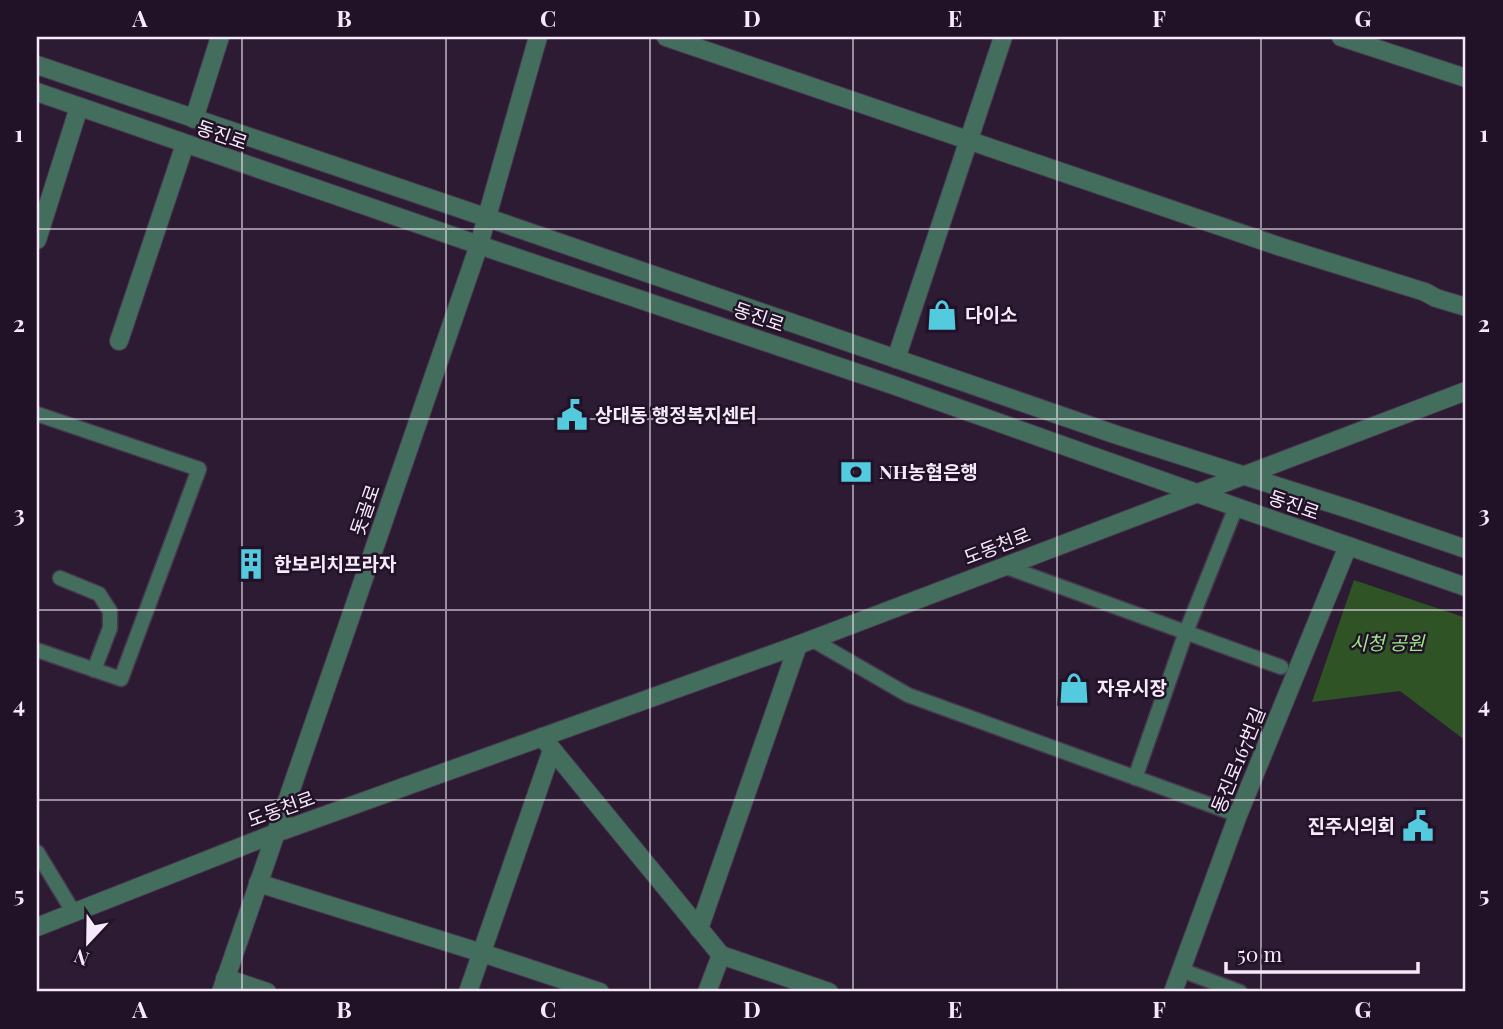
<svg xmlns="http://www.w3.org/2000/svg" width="1503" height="1029" viewBox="0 0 1503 1029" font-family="'Playfair Display','Noto Sans KR',serif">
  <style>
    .green { fill: #305325 }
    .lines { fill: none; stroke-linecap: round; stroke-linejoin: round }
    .service-casing { stroke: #48384e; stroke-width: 17 }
    .minor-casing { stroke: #48384e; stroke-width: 20 }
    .tertiary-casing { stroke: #48384e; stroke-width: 20 }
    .service { stroke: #436d5c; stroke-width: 14 }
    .minor { stroke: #436d5c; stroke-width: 18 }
    .tertiary { stroke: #436d5c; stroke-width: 18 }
    .grid { fill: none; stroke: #f6eafa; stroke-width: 2; stroke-opacity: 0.55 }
    .labels { text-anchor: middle; stroke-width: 5; stroke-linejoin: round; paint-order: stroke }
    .street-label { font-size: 19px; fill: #f6eafa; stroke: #221228 }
    .poi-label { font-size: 19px; font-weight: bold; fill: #f6eafa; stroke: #221228; text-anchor: start }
    .park-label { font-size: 19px; font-style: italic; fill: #9cea85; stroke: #221228 }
    .neatline { fill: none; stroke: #f6eafa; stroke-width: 2.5 }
    .grid-label { font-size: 23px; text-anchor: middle; font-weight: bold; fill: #f6eafa }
  </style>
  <rect width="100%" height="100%" fill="#2c1b32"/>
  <path class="green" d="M1354 580 1466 618V741L1400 691 1312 702Z"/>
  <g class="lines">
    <defs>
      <g id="service">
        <path d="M37 414 199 469 121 679 37 650"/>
        <path d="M1004 566 1281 667"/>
        <path d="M60 578 99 594 110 611V628L94 670"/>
        <path d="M811 639 908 695 1238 815"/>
        <path d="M1135 778 1186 632 1236 507"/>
        <path d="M37 852 74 913"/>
        <path d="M1181 970 1240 992"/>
      </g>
      <g id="minor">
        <path d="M666 37 1281 247 1425 292 1436 298 1466 307"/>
        <path d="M1341 37 1466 78"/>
        <path d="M194 119 220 37"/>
        <path d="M37 240 79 107"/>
        <path d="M119 341 185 144"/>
        <path d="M896 359 1003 37"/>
        <path d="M542 737 721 955"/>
        <path d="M258 883 482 953 600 992"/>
        <path d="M699 929 798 645"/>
        <path d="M721 955 829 992"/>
        <path d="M225 978 267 992"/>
        <path d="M468 992 552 750"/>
        <path d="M707 992 721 955"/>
        <path d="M1173 992 1238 815 1348 546"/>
      </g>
      <g id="tertiary">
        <path d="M37 65 488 218 1117 435 1355 511 1466 549"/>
        <path d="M37 92 479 245 893 385 1236 507 1466 587"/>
        <path d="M37 927 276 833 798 645 1466 391"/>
        <path d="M221 992 479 245 538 37"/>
      </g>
    </defs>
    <use href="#service" class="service-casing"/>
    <use href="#minor" class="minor-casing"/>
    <use href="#tertiary" class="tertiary-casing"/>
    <use href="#service" class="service"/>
    <use href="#minor" class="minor"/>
    <use href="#tertiary" class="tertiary"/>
  </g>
  <path class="grid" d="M242 37V992M446 37V992M650 37V992M853 37V992M1057 37V992M1261 37V992M37 229H1466M37 419H1466M37 610H1466M37 800H1466"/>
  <defs>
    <symbol id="shop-bare" viewBox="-9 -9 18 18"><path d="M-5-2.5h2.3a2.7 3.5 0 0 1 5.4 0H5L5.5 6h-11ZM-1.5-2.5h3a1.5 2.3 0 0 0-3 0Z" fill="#54cade" stroke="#221228" stroke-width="2.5" paint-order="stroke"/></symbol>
    <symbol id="civic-bare" viewBox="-9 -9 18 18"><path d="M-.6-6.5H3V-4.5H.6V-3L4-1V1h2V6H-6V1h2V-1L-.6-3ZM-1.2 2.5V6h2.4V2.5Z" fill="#54cade" stroke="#221228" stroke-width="2.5" paint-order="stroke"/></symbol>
    <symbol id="bank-bare" viewBox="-9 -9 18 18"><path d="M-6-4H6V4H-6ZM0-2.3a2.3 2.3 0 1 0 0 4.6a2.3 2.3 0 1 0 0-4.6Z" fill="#54cade" stroke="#221228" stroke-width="2.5" paint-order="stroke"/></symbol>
    <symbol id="building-bare" viewBox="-9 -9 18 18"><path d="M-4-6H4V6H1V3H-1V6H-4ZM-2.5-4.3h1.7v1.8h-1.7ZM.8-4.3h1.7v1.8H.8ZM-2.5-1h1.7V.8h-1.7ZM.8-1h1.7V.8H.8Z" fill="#54cade" stroke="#221228" stroke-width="2.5" paint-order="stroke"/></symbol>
  </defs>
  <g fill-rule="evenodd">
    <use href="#shop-bare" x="920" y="293" width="44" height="44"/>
    <use href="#civic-bare" x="550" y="393" width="44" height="44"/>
    <use href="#bank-bare" x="834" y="450" width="44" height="44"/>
    <use href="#building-bare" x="229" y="542" width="44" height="44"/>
    <use href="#shop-bare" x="1052" y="666" width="44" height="44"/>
    <use href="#civic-bare" x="1396" y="804" width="44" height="44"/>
  </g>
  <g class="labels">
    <g class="street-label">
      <text transform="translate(222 135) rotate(19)" y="7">동진로</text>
      <text transform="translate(759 317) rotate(19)" y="7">동진로</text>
      <text transform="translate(1294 505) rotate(19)" y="7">동진로</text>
      <text transform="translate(365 510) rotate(-71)" y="7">돗골로</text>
      <text transform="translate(997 546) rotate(-21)" y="7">도동천로</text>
      <text transform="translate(1238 760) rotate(-68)" y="7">동진로167번길</text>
      <text transform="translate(281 809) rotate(-20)" y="7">도동천로</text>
    </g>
    <g class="poi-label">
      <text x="965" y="322">다이소</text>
      <text x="595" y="422">상대동 행정복지센터</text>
      <text x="879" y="479">NH농협은행</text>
      <text x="274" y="571">한보리치프라자</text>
      <text x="1097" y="695">자유시장</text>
      <text x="1395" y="833" text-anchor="end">진주시의회</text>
    </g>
    <g class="park-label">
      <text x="1387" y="650">시청 공원</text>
    </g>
  </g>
  <rect width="1503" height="1029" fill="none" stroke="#221228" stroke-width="77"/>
  <g transform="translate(88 942) rotate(202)" stroke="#221228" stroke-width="5" paint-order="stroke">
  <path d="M0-5L12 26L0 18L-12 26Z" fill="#f6eafa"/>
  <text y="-10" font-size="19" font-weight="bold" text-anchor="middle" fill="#f6eafa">N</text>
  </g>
  <path d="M1226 962v10h192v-10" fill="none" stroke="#f6eafa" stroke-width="3.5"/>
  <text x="1237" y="962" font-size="21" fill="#f6eafa" stroke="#221228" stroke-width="5" paint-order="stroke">50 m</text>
  <rect x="38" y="38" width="1426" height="952" class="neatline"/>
  <g class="grid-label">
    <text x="140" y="27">A</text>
    <text x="344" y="27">B</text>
    <text x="548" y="27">C</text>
    <text x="752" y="27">D</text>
    <text x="955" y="27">E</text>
    <text x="1159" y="27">F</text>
    <text x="1363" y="27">G</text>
    <text x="19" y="142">1</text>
    <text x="1484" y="142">1</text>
    <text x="19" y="332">2</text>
    <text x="1484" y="332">2</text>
    <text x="19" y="522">3</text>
    <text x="1484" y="522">3</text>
    <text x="19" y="713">4</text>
    <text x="1484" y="713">4</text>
    <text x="19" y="903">5</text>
    <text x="1484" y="903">5</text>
    <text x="140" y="1018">A</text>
    <text x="344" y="1018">B</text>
    <text x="548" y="1018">C</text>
    <text x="752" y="1018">D</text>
    <text x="955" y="1018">E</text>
    <text x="1159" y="1018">F</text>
    <text x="1363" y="1018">G</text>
  </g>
</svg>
